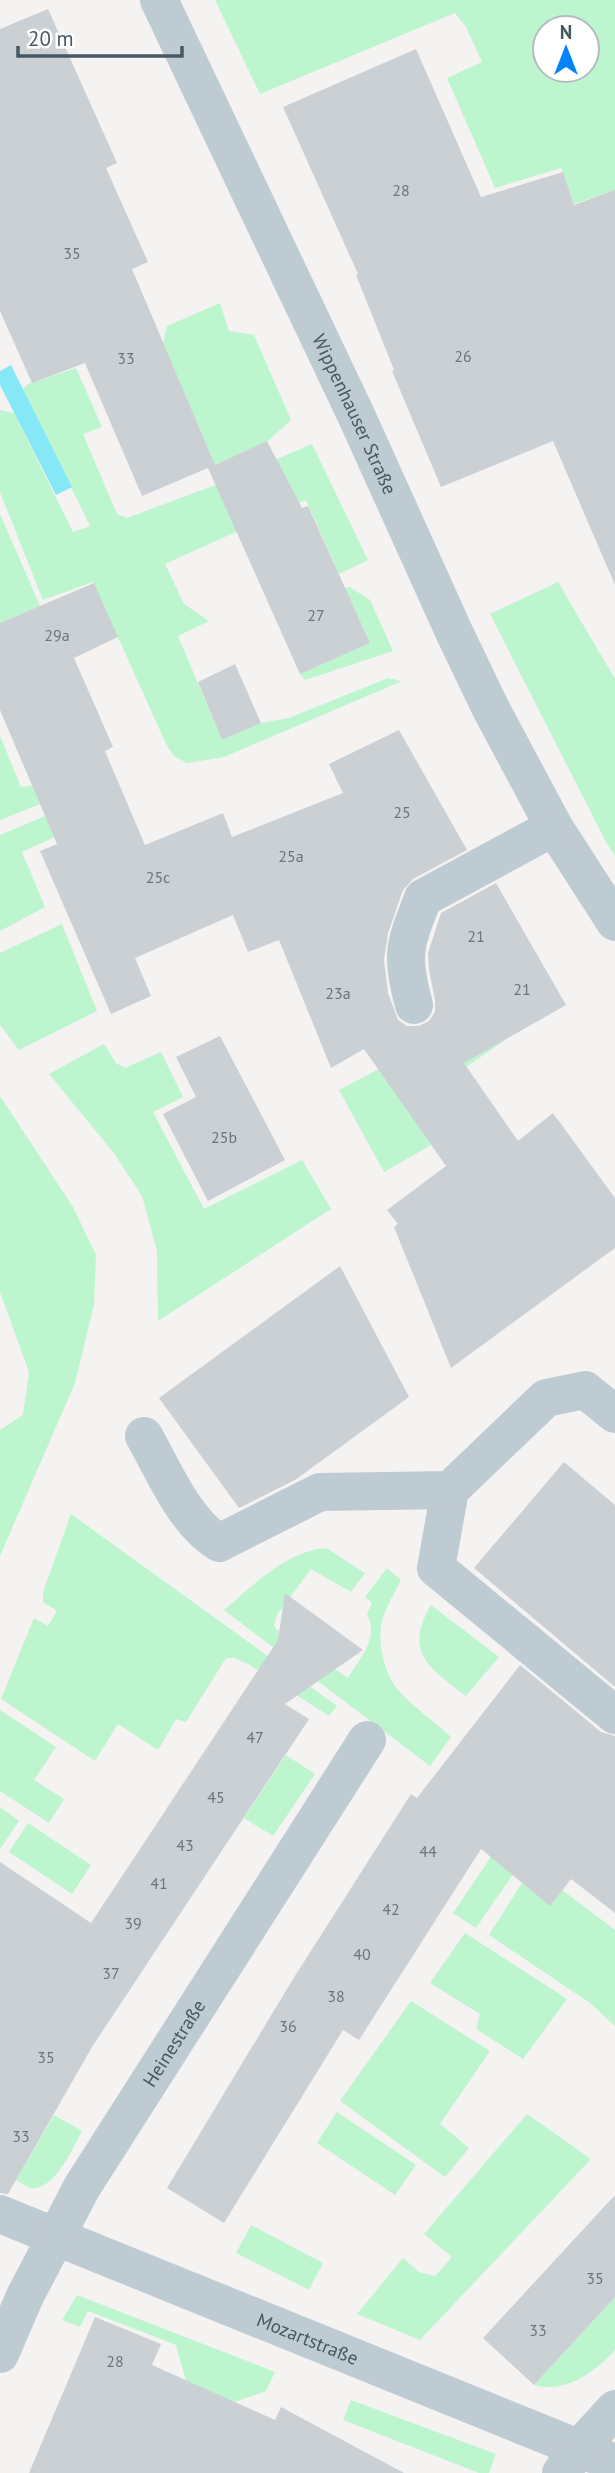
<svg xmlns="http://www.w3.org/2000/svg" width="615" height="2473" viewBox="0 0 615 2473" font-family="'PT Sans',sans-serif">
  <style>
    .green { fill: #bdf5cf; fill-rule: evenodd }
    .water { fill: #86e8f7 }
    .building { fill: #cbd0d5 }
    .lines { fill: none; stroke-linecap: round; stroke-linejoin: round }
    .minor { stroke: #bfcbd3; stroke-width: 38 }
    .labels { text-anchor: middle; stroke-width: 7; stroke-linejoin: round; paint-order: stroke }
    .number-label { font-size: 16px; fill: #68767f }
    .street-label { font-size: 19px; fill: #475862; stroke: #fff }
  </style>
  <rect width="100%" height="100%" fill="#f5f2f2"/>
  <g class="green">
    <path d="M215 0H615V190L574 204 561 168 495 188 447 78 482 62 466 27 455 13 260 94ZM545 28H587V70H545Z"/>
    <path d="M220 303 229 331 254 335 291 420 268 441 215 465 163 343 167 326Z"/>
    <path d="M76 368 102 427 83 434 117 514 127 518 223 482 312 444 368 560 339 574 306 500 165 564 184 604 209 621 178 636 222 740 261 723 289 718 388 678 402 681 224 757 187 763 174 756 167 746 93 582 43 600 0 492V410L14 413 73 532 90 526 23 389 28 384Z"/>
    <path d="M0 514 40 606 0 623Z"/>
    <path d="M558 582 615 679V856L606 842 490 614Z"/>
    <path d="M350 587 370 600 393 651 305 680 300 674 370 643 345 588Z"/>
    <path d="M0 736 21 787 40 785 48 801 0 820Z"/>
    <path d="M64 808 72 829 22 852 45 907 0 931V835Z"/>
    <path d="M62 924 97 1011 19 1050 0 1025V953Z"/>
    <path d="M487 1012 504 1041 406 1108 431 1145 384 1172 339 1090Z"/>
    <path d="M104 1044 116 1063 125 1068 161 1052 183 1097 153 1112 204 1209 302 1160 331 1209 158 1321 157 1251 142 1196 113 1152 49 1074Z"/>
    <path d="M0 1096 73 1207 96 1255 94 1305 75 1383 0 1556V1430L23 1415 29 1372 0 1292Z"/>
    <path d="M71 1514 337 1706 329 1716 248 1664 234 1658H226L186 1722 176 1719 158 1750 118 1724 95 1761 1 1699 34 1618 48 1626 57 1611 43 1602V1592Z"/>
    <path d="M326 1548 365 1573 351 1592 311 1569 277 1615 274 1625 277 1630 348 1678C361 1656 379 1639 367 1614L372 1603 365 1597 387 1568 401 1580C394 1594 384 1609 381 1626 378 1645 385 1674 397 1689 412 1706 434 1721 451 1737L430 1766 224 1610C255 1584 285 1552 326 1548Z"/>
    <path d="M431 1605 499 1657 466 1696C430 1668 403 1653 431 1605Z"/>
    <path d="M0 1710 56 1747 34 1780 64 1799 49 1823 0 1791Z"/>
    <path d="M286 1755 315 1774 273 1836 244 1818Z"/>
    <path d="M0 1807 19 1821 0 1849Z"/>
    <path d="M28 1823 91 1865 72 1894 9 1852Z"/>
    <path d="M499 1845 522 1861 476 1928 453 1913Z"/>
    <path d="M532 1867 615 1930V2026L590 2003 489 1935Z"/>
    <path d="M465 1933 567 1999 523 2059 476 2029 480 2014 430 1983Z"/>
    <path d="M411 2001 490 2051 440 2124 469 2148 445 2177 340 2101Z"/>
    <path d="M337 2112 416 2165 395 2195 317 2143Z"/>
    <path d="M527 2114 591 2159 420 2340 357 2314 403 2258 419 2272 435 2276 452 2257 424 2234Z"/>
    <path d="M54 2115 82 2131C73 2147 55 2191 31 2188 27 2187 20 2182 16 2180Z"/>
    <path d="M251 2225 323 2263 309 2290 236 2253Z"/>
    <path d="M77 2295 275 2372 266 2391 234 2402 186 2381 176 2345 88 2311 80 2327 62 2320Z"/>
    <path d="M615 2297V2350C595 2372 565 2394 534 2385Z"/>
    <path d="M351 2400 496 2454 489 2473H479L343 2420Z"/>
  </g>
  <path class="water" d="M11 365 72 487 56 495 0 385V371Z"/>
  <g class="building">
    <path d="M48 9 117 163 106 168 148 262 132 269 215 465 267 441 302 508 308 506 370 643 300 674 208 468 142 496 85 363 32 383 0 311V29Z"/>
    <path d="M416 49 481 197 563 172 574 205 615 190V585L553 441 441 487 392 371 394 370 356 275 358 274 283 107Z"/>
    <path d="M94 583 118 637 74 658 113 747 105 751 145 845 223 813 232 837 343 793 329 764 399 730 467 850 413 879 403 890 388 933 384 960 388 993 398 1020 407 1026H419L429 1021 435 1012V1000L429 970 428 953 441 913 496 883 566 1005 464 1063 518 1141 553 1113 615 1198V1248L451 1368 394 1227 398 1224 387 1210 446 1166 364 1049 331 1068 279 940 248 952 233 915 135 958 151 996 111 1014 40 851 57 844 0 710V623Z"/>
    <path d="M235 664 261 723 222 740 198 682Z"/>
    <path d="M220 1036 285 1160 208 1201 163 1114 196 1097 176 1057Z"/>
    <path d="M340 1266 409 1397 295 1480 239 1508 159 1398Z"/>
    <path d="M564 1462 615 1505V1687L474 1568Z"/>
    <path d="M285 1593 363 1650 285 1704 309 1719 92 2047 8 2194 0 2193V1862L91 1923 278 1640Z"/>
    <path d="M520 1665 601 1732 615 1736V1913L571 1879 550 1906 481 1849 359 2040 343 2030 224 2223 167 2188 293 1979 411 1794 417 1798Z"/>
    <path d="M615 2195V2297L534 2385 483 2338Z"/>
    <path d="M95 2317 161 2344 152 2365 275 2420 281 2407 404 2473H29Z"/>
  </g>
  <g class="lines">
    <g class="minor">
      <path id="s1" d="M159 0 356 415 455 634 490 707 554 827 615 922"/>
      <path d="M414 1005C400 954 405 945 423 898L554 827"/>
      <path d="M615 1414 585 1390 546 1398 450 1490 436 1568 615 1715"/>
      <path d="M144 1436C164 1471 184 1521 219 1543L320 1492 450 1490"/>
      <path id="s2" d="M0 2214 615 2463"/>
      <path id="s3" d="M0 2354 25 2296 82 2187 367 1740"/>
      <path d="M561 2473 580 2447 615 2409"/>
    </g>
  </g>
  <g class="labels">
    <g class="number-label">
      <text x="401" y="196">28</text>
      <text x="72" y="259">35</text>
      <text x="463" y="362">26</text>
      <text x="126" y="364">33</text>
      <text x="316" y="621">27</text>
      <text x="57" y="641">29a</text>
      <text x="402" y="818">25</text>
      <text x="291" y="862">25a</text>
      <text x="158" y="883">25c</text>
      <text x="476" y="942">21</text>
      <text x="522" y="995">21</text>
      <text x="338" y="999">23a</text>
      <text x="224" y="1143">25b</text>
      <text x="255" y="1743">47</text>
      <text x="216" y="1803">45</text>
      <text x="185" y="1851">43</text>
      <text x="428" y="1857">44</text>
      <text x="159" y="1889">41</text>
      <text x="391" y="1915">42</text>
      <text x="133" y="1929">39</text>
      <text x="362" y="1960">40</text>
      <text x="111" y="1979">37</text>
      <text x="336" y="2002">38</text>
      <text x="288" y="2032">36</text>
      <text x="46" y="2063">35</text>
      <text x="21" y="2142">33</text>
      <text x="595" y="2284">35</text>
      <text x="538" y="2336">33</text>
      <text x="115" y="2367">28</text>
    </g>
    <g class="street-label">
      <text dy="7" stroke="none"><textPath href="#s1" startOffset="458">Wippenhauser Straße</textPath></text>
      <text dy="7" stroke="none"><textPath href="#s3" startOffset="357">Heinestraße</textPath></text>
      <text dy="7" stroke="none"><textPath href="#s2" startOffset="332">Mozartstraße</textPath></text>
    </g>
  </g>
  <g transform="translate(566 49)"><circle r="33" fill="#ffffff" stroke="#b5bcc0" stroke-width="2"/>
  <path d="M0-5L12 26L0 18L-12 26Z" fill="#0583fb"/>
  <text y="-10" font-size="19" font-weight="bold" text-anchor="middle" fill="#475862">N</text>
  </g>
  <path d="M18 46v10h164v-10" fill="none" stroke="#475862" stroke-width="3.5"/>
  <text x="28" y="46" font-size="21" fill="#475862" stroke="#ffffff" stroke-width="5" paint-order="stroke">20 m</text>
</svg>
